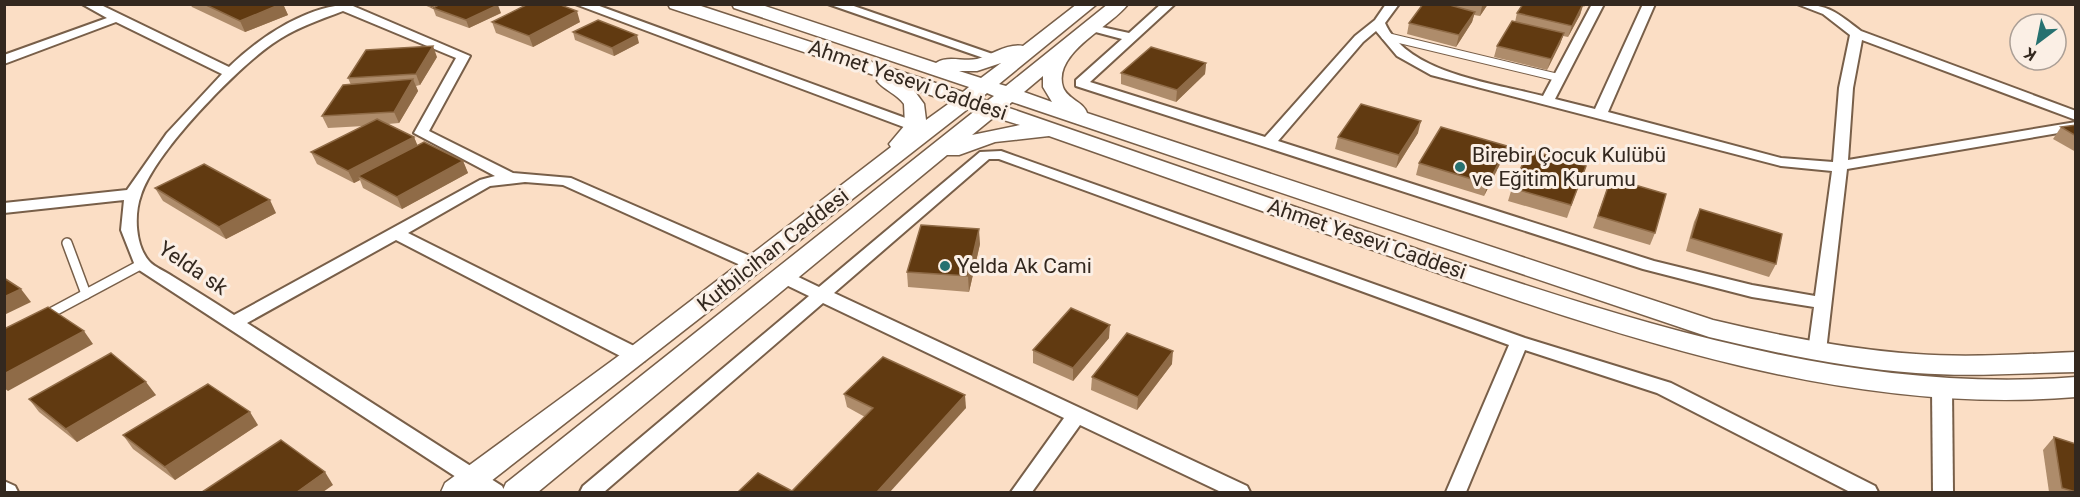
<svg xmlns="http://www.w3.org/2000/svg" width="2080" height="497" viewBox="0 0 2080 497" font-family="Roboto,sans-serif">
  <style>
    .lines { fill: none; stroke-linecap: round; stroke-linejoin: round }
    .lane-far1-casing { stroke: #785f49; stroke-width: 9 }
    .lane-casing { stroke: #785f49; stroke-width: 12 }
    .street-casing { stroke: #785f49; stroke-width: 4 }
    .secondary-casing { stroke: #785f49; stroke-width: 3 }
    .lane-far1 { stroke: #fff; stroke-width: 7 }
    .lane { stroke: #fff; stroke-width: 9 }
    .street { fill: #fff; fill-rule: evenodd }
    .secondary { fill: #fff; fill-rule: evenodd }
    .wall { fill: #ae8c6b }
    .shaded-wall { fill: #8f6b47 }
    .building { fill: #613a11; stroke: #8f6b47; stroke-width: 1.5 }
    .poi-dot { fill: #267170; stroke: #fbefe5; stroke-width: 2 }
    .labels { text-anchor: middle; stroke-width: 6; stroke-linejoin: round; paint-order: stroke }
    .street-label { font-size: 21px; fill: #33281f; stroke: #fbefe5 }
    .poi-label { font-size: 21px; fill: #33281f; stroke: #fbefe5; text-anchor: start }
  </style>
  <rect width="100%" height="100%" fill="#fbdec5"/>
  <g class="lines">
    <defs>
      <path id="lane-far1" d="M1385 36 1560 78"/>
      <g id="lane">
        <path d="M67 243 86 294"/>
        <path d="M45 316 142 264"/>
      </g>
      <g id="street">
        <path d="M82 4H99L229 67C261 36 309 4 355 4L353 6 470 56 429 131 513 173 571 178 759 260 761 264 759 268H747L563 185 525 182 490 186 408 233 644 351 646 356 644 361H630L396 240 247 323 502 486 505 492H479L136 268 121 230 124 200 4 213V203L127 190 167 133 222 74 116 22 4 64V55L107 18ZM343 11 456 58 414 133 495 176 480 180 234 315C214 302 193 289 172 276 165 271 154 267 149 261 135 245 134 214 141 195 155 152 235 70 272 44 293 29 319 20 343 11Z"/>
        <path d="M575 4H594L919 123 921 126 919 129H909Z"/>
        <path d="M828 4H848L1007 59 1000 63 995 62Z"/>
        <path d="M1161 4H1175L1090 82 1265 137 1355 36 1375 20 1386 4H1399L1385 23C1408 74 1494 83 1543 96L1592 4H1604L1555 99 1595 109 1643 4H1655L1608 112 1781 158 1833 162 1839 88 1850 35 1823 14 1797 4C1829 4 1837 13 1861 31L2076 111V120L1862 40 1853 88 1848 160 2076 122V130L1847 169 1826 351 1823 356H1811L1808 351 1814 307 1752 297 1643 269 1076 86V80L1122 39 1088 30V24L1129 33ZM1376 31 1397 56 1431 75 1781 166 1832 171 1815 296 1752 285 1654 261 1278 141 1363 42Z"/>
        <path d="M1001 151 1525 338 1671 383 1875 486 1878 492H1850L1657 393 1525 350 1466 492H1446L1509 345 999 159H989L834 293 1247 486 1250 492H1221L1080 425 1032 492H1011L1064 418 823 303 604 492H580L583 486 809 296 778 281 775 277 778 273H790L819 287 980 152Z"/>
        <path d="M1942 382 1949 384 1952 389 1953 492H1933L1932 389 1935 384Z"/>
        <path d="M4 481 15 486 18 492H4Z"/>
      </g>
      <path id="secondary" d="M668 4H695L963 92 969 87 734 8 732 4H759L936 63C947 55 964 62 977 59 991 55 1008 43 1023 46L1077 4H1097L999 84 1006 86 1108 4H1128C1111 27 1052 53 1063 87 1067 99 1084 102 1087 113L1713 320C1780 336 1847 349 1916 354 1969 358 2022 354 2076 352V372C2022 373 1969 377 1916 373 1846 368 1777 353 1709 337L1012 102 1006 107C1143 154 1280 202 1417 249 1628 320 1850 395 2076 377V397C1851 416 1627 339 1418 266 1295 223 1172 179 1049 136L995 142 959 155H947L538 492H502L506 483 976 110 969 108 477 492H441L445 483 628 349 891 147 889 144 905 125 904 104C897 94 884 90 877 81L880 77 670 8ZM1001 63 981 78 959 71H977ZM1043 76V87L1052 102 1024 92ZM913 89 951 102 926 120 924 104ZM987 93 994 96 987 101 981 98ZM994 117 1020 125 972 135Z"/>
    </defs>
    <use href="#lane-far1" class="lane-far1-casing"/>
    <use href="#lane" class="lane-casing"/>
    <use href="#street" class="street-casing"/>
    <use href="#secondary" class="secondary-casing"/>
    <use href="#lane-far1" class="lane-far1"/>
    <use href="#lane" class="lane"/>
    <use href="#street" class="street"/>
    <use href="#secondary" class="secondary"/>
  </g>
  <g class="wall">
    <path d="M190 4H283L288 15 245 32 192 7Z"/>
    <path d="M422 4H439L431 8Z"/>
    <path d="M1423 4H1488L1480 16 1474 15 1472 22 1456 47 1407 34 1409 23Z"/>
    <path d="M1523 4H1586L1584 7 1583 6 1580 15 1568 37 1563 36 1560 44 1547 70 1494 57 1497 46 1515 22 1517 13Z"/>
    <path d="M433 8 501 13 469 28 436 16Z"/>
    <path d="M492 22H580L533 47 496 33Z"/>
    <path d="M573 32 639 43 614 56 575 40Z"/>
    <path d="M437 57 420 85 416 86 418 91 399 123 388 124 414 137 417 145 463 161 468 173 402 209 363 188 360 180 354 183 317 164 311 152 364 126 328 128 322 116 351 85 348 78Z"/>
    <path d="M1206 63 1205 74 1176 102 1121 84V73Z"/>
    <path d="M2076 125V152L2053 139 2061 127Z"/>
    <path d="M1418 133 1396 168 1335 149 1338 137Z"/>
    <path d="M1507 146 1503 158 1484 196 1416 175 1419 163Z"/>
    <path d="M1586 166 1567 218 1508 201 1512 188Z"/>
    <path d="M1611 178 1655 233 1650 245 1593 228Z"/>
    <path d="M155 188 276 213 226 239 163 201Z"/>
    <path d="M1700 209 1776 264 1769 277 1686 251 1694 222Z"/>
    <path d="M980 244 969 292 908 287 907 272Z"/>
    <path d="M1109 338 1073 381 1033 363V350Z"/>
    <path d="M1172 364 1137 410 1091 390 1092 377Z"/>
    <path d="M844 394 966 408 792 491 865 417 847 407Z"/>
    <path d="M156 395 77 442 39 412 29 399Z"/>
    <path d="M258 425 175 480 133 449 123 435Z"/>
    <path d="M2054 437 2076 492H2049L2043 450Z"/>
  </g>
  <g class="shaded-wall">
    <path d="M281 4H283L288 15 245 32 240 21Z"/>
    <path d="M430 4H439L431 8Z"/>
    <path d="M1483 4H1488L1480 16 1482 6Z"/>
    <path d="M1583 4 1580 15 1568 37 1572 26Z"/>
    <path d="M498 5 501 13 469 28 466 20Z"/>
    <path d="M577 11 580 22 533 47 529 36Z"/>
    <path d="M1475 12 1472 22 1456 47 1459 35Z"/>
    <path d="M1564 33 1560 44 1547 70 1551 59Z"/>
    <path d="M637 35 639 43 614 56 612 48Z"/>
    <path d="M433 46 437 57 420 85 416 74Z"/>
    <path d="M1206 63 1205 74 1176 102 1177 90Z"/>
    <path d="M413 79 418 91 399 123 394 112Z"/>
    <path d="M1421 121 1418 133 1396 168 1399 155Z"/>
    <path d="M414 137 419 149 358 176 360 180 354 183 348 171Z"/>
    <path d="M1507 146 1503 158 1484 196 1488 184Z"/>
    <path d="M463 161 468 173 402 209 397 197Z"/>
    <path d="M270 200 276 213 226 239 219 227Z"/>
    <path d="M979 229 980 244 969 292 968 276Z"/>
    <path d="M21 289 31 302 4 315V297Z"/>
    <path d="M1110 325 1109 338 1073 381V368Z"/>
    <path d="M84 331 93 344 8 391 4 388V374Z"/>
    <path d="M1173 351 1172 364 1137 410 1138 397Z"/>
    <path d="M146 382 156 395 77 442 66 429Z"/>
    <path d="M965 395 966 408 890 492H877Z"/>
    <path d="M250 412 258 425 175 480 165 467Z"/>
    <path d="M325 472 333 485 323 492H297Z"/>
  </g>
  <g class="building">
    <path d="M204 4H281L240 21Z"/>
    <path d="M440 4H497L498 5 466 20 433 8Z"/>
    <path d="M528 4H558L577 11 529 36 492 22Z"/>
    <path d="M1423 4H1446L1475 12 1459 35 1409 23Z"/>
    <path d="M1523 4H1583L1572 26 1517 13Z"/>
    <path d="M598 20 637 35 612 48 573 32Z"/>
    <path d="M1512 21 1564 33 1551 59 1497 46Z"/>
    <path d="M433 46 416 74 348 78 366 50Z"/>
    <path d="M1151 47 1206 63 1177 90 1121 73Z"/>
    <path d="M413 79 394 112 322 116 343 85Z"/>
    <path d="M1361 104 1421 121 1399 155 1338 137Z"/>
    <path d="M377 119 414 137 348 171 311 152Z"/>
    <path d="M2076 125V136L2061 127Z"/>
    <path d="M1441 127 1507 146 1488 184 1419 163Z"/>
    <path d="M424 142 463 161 397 197 358 176Z"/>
    <path d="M1529 150 1586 166 1571 205 1512 188Z"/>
    <path d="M204 164 270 200 219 227 155 188Z"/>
    <path d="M1611 178 1666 194 1655 233 1598 216Z"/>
    <path d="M1700 209 1782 234 1776 264 1691 238Z"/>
    <path d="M921 225 979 229 968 276 907 272Z"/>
    <path d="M4 278 21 289 4 297Z"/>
    <path d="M48 307 84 331 4 374V329Z"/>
    <path d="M1071 308 1110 325 1073 368 1033 350Z"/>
    <path d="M1127 333 1173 351 1138 397 1092 377Z"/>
    <path d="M111 353 146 382 66 429 29 399Z"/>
    <path d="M883 357 965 395 877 492H738L758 473 792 491 873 408 844 394Z"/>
    <path d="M208 384 250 412 165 467 123 435Z"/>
    <path d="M2054 437 2076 444V492L2062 488Z"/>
    <path d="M281 440 325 472 297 492H202Z"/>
  </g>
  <g class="poi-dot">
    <circle cx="1460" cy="167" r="6"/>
    <circle cx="945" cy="266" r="6"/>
  </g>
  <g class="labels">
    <g class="street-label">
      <text transform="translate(908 80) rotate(19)" y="7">Ahmet Yesevi Caddesi</text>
      <text transform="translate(1367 239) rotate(19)" y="7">Ahmet Yesevi Caddesi</text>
      <text transform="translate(773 250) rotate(-38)" y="7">Kutbilcihan Caddesi</text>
      <text transform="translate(193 268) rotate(34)" y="7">Yelda sk</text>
    </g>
    <g class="poi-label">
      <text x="1472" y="162">Birebir Çocuk Kulübü<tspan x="1472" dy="24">ve Eğitim Kurumu</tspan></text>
      <text x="957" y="273">Yelda Ak Cami</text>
    </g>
  </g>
  <rect width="2080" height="497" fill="none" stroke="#33281f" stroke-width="12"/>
  <g transform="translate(2038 42) rotate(212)"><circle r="28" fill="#fbefe5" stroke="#ab9f96" stroke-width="1.5"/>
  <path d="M0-4.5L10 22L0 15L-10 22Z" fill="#267170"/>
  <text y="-9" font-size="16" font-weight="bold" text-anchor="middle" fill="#33281f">K</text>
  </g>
</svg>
